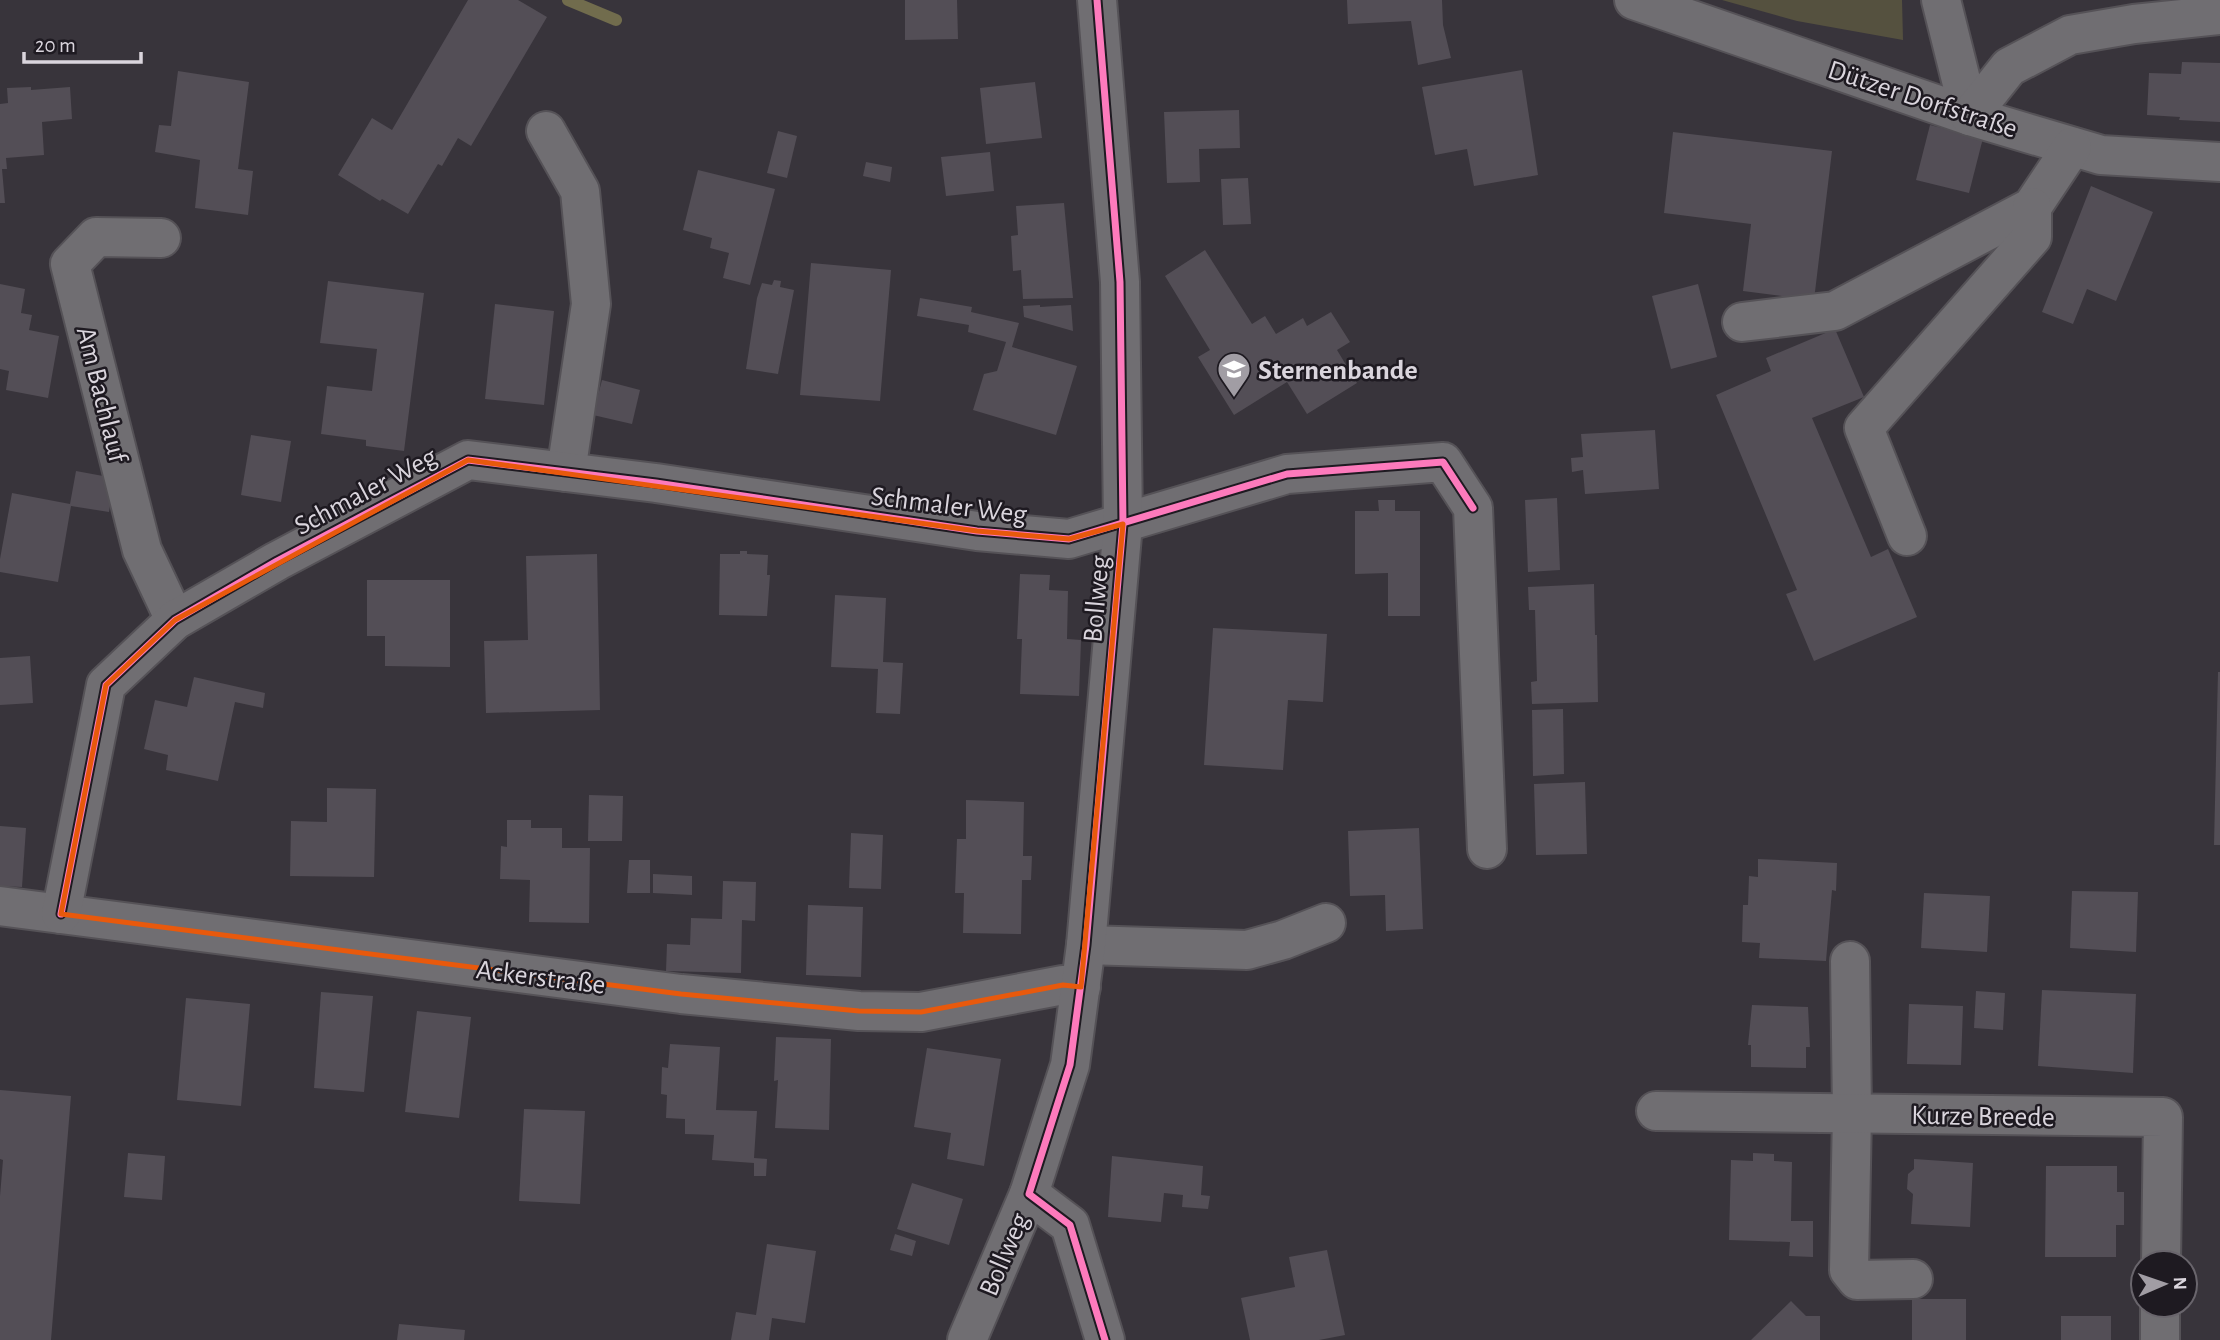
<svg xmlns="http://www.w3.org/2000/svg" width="2220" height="1340" viewBox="0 0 2220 1340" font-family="'Alegreya Sans',sans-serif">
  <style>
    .green { fill: #55513f }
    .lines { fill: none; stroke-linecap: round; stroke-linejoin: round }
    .stream { stroke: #716c4d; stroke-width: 12 }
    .building { fill: #534e56 }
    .minor-casing { stroke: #555257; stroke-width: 42 }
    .minor { stroke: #706e72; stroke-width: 38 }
    .cycleway-casing { stroke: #1e1a21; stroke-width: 11 }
    .cycleway { stroke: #fd7abc; stroke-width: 7 }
    .marked { fill: none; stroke: #e8590c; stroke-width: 5; stroke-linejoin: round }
    .labels { text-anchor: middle; stroke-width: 5; stroke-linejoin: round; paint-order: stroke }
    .street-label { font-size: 28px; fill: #dad5dd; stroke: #1e1a21 }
    .poi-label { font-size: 28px; font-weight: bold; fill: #dad5dd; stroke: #1e1a21; text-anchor: start }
  </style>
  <rect width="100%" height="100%" fill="#38343b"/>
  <path class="green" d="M1722 0H1902L1903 40 1797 21Z"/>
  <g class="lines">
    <path class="stream" d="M568 0 616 20"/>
  </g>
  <g class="building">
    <path d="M468 0H518L547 17 471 146 458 138 442 166 438 164 408 214 382 199 380 201 338 175 372 118 392 130Z"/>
    <path d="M905 0H957L958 39 905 40Z"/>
    <path d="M1347 0H1442L1443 25 1451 58 1418 65 1411 21 1348 24Z"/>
    <path d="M2182 62 2220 63V122L2179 120 2180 117 2147 115 2149 73 2181 74Z"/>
    <path d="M1522 70 1538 175 1474 186 1467 149 1435 155 1422 87Z"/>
    <path d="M178 71 249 82 238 169 253 171 248 215 195 208 200 160 155 152 159 125 171 126Z"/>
    <path d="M1035 82 1042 138 986 144 980 88Z"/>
    <path d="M31 87V90L70 87 72 119 42 122 44 155 6 158 7 169H2L5 203H0V104L8 103 7 88Z"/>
    <path d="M1239 110 1240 148 1199 149 1200 182 1167 183 1164 112Z"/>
    <path d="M1930 125 1983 138 1969 193 1916 180Z"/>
    <path d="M778 131 797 136 787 178 767 173Z"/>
    <path d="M1673 132 1832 151 1814 300 1743 291 1751 224 1664 213Z"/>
    <path d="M990 152 994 191 946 196 941 157Z"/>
    <path d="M866 162 892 167 890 182 863 176Z"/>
    <path d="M698 170 775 189 750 285 723 278 729 253 710 248 712 238 683 230Z"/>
    <path d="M1248 178 1251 224 1223 225 1221 179Z"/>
    <path d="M2091 186 2153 212 2116 301 2087 289 2073 324 2042 312Z"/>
    <path d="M1064 203 1073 298 1023 299 1021 270 1013 271 1011 236 1018 235 1016 206Z"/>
    <path d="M1205 250 1252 324 1265 316 1276 334 1303 318 1307 326 1331 312 1350 342 1337 350 1357 383 1307 414 1287 382 1234 415 1198 357 1210 350 1165 276Z"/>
    <path d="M811 263 891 270 880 401 800 395Z"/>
    <path d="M774 280 781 281 780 287 794 290 778 374 746 369 757 298 762 283 772 285Z"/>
    <path d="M328 281 424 293 404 451 366 446V440L321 434 327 386 372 391 377 349 320 343Z"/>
    <path d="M0 284 25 289 21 313 32 315 29 330 59 336 48 398 6 390 9 371 0 369Z"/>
    <path d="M1698 284 1717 357 1671 369 1652 296Z"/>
    <path d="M920 298 972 307 971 312 1019 323 1012 347 1077 366 1056 435 973 410 984 374 997 371 1006 342 968 332 969 325 917 316Z"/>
    <path d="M495 304 554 311 544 405 485 399Z"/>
    <path d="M1040 305V307L1071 305 1073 331 1024 317 1023 306Z"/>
    <path d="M1835 329 1864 397 1812 418 1871 557 1888 549 1917 617 1814 661 1786 594 1797 590 1716 395 1771 371 1766 358Z"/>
    <path d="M602 380 640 390 632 424 593 415Z"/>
    <path d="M1655 430 1659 489 1585 494 1583 470 1572 472 1571 458 1583 457 1581 434Z"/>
    <path d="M251 435 291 441 281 502 241 495Z"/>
    <path d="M76 471 114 478 109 512 71 506 58 582 0 572V559L12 493 70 504Z"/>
    <path d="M1557 498 1560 570 1528 572 1525 500Z"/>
    <path d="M1378 500H1395V511H1420V616H1388V573L1355 574V511H1379Z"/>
    <path d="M740 551H747V554L768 555 767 575H770L767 616 719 615 720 554H740Z"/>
    <path d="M597 554 600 710 486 713 484 641 528 640 526 556Z"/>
    <path d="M1020 574 1050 575 1049 590 1068 591 1067 639 1081 640 1079 696 1020 694 1022 639H1017Z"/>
    <path d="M367 580H450V667L385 666V636H367Z"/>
    <path d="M1594 584 1595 635H1597L1598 702 1532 704 1531 682 1537 681 1535 610H1529L1528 587Z"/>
    <path d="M835 595 886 598 883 662 903 663 900 714 876 713 878 669 831 667Z"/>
    <path d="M1213 628 1327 634 1323 702 1288 700 1283 770 1204 765Z"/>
    <path d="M30 656 33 703 0 705V658Z"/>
    <path d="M2218 672H2220V845H2214Z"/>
    <path d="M194 677 265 693 263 708 235 702 218 781 166 770 168 755 144 749 155 700 187 707Z"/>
    <path d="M1563 709 1564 774 1533 776 1532 710Z"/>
    <path d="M1585 782 1587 854 1536 855 1534 784Z"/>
    <path d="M327 788 376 789 374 877 290 876 291 821 327 822Z"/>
    <path d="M589 795 623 796 622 841H588Z"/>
    <path d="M966 800 1024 802 1023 856H1032L1031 880H1022L1021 934 963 933 964 893H955L957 839H966Z"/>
    <path d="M507 820H531V828H562V848H590L589 923 529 922 530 880 500 879 501 846 507 847Z"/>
    <path d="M0 826 26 828 22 887 0 886Z"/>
    <path d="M1419 828 1423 929 1386 931 1385 895 1350 896 1348 831Z"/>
    <path d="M851 833 883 835 881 889 849 888Z"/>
    <path d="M1758 859 1837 863 1836 891 1832 890 1826 961 1759 958 1760 943 1742 942 1743 905H1748L1749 876 1758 877Z"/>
    <path d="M629 860H650V893H627Z"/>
    <path d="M653 874 692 876V895L653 893Z"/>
    <path d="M723 881 756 882 755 921 742 920 741 973 666 971 667 944 690 945 691 918 722 919Z"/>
    <path d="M2072 891 2138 892 2136 952 2070 948Z"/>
    <path d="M1924 893 1990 896 1987 952 1921 948Z"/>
    <path d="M808 905 863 907 861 977 806 975Z"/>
    <path d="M2042 990 2136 994 2133 1073 2038 1066Z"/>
    <path d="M1976 991 2005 993 2003 1030 1974 1028Z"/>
    <path d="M321 992 373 996 364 1092 314 1088Z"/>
    <path d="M186 998 250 1004 241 1106 177 1100Z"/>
    <path d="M1909 1004 1963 1006 1961 1065 1907 1064Z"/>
    <path d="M1752 1005 1808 1007 1810 1047H1806V1068L1751 1067V1045H1748Z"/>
    <path d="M417 1011 471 1017 459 1118 405 1112Z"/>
    <path d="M776 1037 831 1039 829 1130 775 1128 778 1080 774 1081Z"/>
    <path d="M670 1044 720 1047 716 1110 757 1111 754 1158 767 1159 766 1176H754V1163L712 1160 714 1135 685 1134V1119L666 1118 667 1095 661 1094 662 1067 668 1068Z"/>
    <path d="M927 1048 1001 1059 984 1166 947 1159 951 1133 914 1127Z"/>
    <path d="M0 1090 71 1096 51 1340H0V1196L3 1160 0 1159Z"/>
    <path d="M524 1109 585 1111 580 1204 519 1201Z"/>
    <path d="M128 1153 165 1156 162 1200 124 1197Z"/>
    <path d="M1753 1153 1774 1154V1161L1792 1162 1791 1221H1813V1257L1789 1256 1790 1242 1729 1240 1731 1160 1753 1161Z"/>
    <path d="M1112 1156 1203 1166 1201 1195 1210 1196 1208 1209 1182 1207 1183 1195 1164 1193 1161 1222 1108 1217Z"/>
    <path d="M1914 1159 1973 1163 1970 1227 1911 1224 1913 1194 1907 1189 1908 1174 1914 1169Z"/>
    <path d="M2046 1166H2117V1192H2124V1225H2116V1257H2045Z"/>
    <path d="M912 1183 963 1199 949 1245 897 1229Z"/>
    <path d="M895 1234 916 1241 912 1256 890 1250Z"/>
    <path d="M767 1244 816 1251 805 1323 772 1318 769 1340H731L736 1312 756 1315Z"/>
    <path d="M1327 1250 1345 1335 1319 1340H1250L1241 1298 1295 1287 1289 1257Z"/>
    <rect x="1912" y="1299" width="54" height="41"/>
    <path d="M1791 1301 1806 1316H1820V1340H1751Z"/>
    <rect x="2061" y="1316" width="50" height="24"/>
    <path d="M399 1324 465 1330 464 1340H397Z"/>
  </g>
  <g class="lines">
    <defs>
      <g id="minor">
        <path d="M1634 0 1970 116 2101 155 2220 162"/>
        <path d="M1941 0 1970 116"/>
        <path d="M1970 116 2009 67 2070 35 2134 24 2220 15"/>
        <path d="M546 131 580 191 591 304 566 472"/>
        <path d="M161 238 96 237 70 264 142 550 175 620"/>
        <path d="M1742 322 1835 311 2032 207 2072 147"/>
        <path d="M1907 536 1864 428 2032 237V207"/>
        <path d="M0 906 681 994 859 1011 921 1012 1063 985 1081 987"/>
        <path d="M61 914 106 685 175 620 277 561 468 460 656 483 977 531 1069 539 1287 474 1443 462 1473 508 1487 849"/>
        <path d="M1086 945 1247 950 1283 940 1326 923"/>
        <path d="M1850 961 1852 1113 1849 1270 1857 1280 1913 1279"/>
        <path d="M1656 1111 2163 1117 2161 1263"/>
        <path d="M1029 1194 1070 1225 1105 1340"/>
        <path d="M967 1340 1029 1194 1070 1065 1086 945 1123 524 1120 282 1097 0"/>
        <path d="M2160 1340V1305"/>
      </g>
    </defs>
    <use href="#minor" class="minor-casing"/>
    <use href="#minor" class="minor"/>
    <defs>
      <g id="cycleway">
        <path d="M1097 0 1120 282 1123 524 1086 945 1070 1065 1029 1194 1070 1225 1105 1340"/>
        <path d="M61 914 106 685 175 620 277 561 468 460 656 483 977 531 1069 539 1287 474 1443 462 1473 508"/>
      </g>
    </defs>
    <use href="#cycleway" class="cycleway-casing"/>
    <use href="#cycleway" class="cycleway"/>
  </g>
  <path class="marked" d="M468 460 977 531 1069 539 1123 524 1081 987 1063 985 921 1012 859 1011 681 994 61 914 106 685 175 620Z"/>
  <defs>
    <symbol id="school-pin" viewBox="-11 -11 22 30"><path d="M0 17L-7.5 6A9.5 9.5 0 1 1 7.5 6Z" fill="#a19da4" stroke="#1e1a21"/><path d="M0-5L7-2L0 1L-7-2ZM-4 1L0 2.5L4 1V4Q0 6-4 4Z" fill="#fff"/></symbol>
  </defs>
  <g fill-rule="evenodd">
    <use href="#school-pin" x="1215" y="350" width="38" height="52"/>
  </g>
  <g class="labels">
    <g class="street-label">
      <text transform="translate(1923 98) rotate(18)" y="10">Dützer Dorfstraße</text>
      <text transform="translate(103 394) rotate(76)" y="10">Am Bachlauf</text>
      <text transform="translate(365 490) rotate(-28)" y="10">Schmaler Weg</text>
      <text transform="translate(949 504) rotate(7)" y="10">Schmaler Weg</text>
      <text transform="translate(1095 599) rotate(-85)" y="10">Bollweg</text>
      <text transform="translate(541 976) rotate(7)" y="10">Ackerstraße</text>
      <text transform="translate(1983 1115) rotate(1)" y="10">Kurze Breede</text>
      <text transform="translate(1003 1254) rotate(-67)" y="10">Bollweg</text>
    </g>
    <g class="poi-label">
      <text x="1258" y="379">Sternenbande</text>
    </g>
  </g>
  <g transform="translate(2164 1284) rotate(88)"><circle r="33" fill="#1e1a21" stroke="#69656c" stroke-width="2"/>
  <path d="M0-5L12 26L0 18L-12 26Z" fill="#a19da4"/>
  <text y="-10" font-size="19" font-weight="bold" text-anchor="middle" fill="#dad5dd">N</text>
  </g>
  <path d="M24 52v10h117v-10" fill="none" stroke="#dad5dd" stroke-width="3.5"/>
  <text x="35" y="52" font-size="21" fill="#dad5dd" stroke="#1e1a21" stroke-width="5" paint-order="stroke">20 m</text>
</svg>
